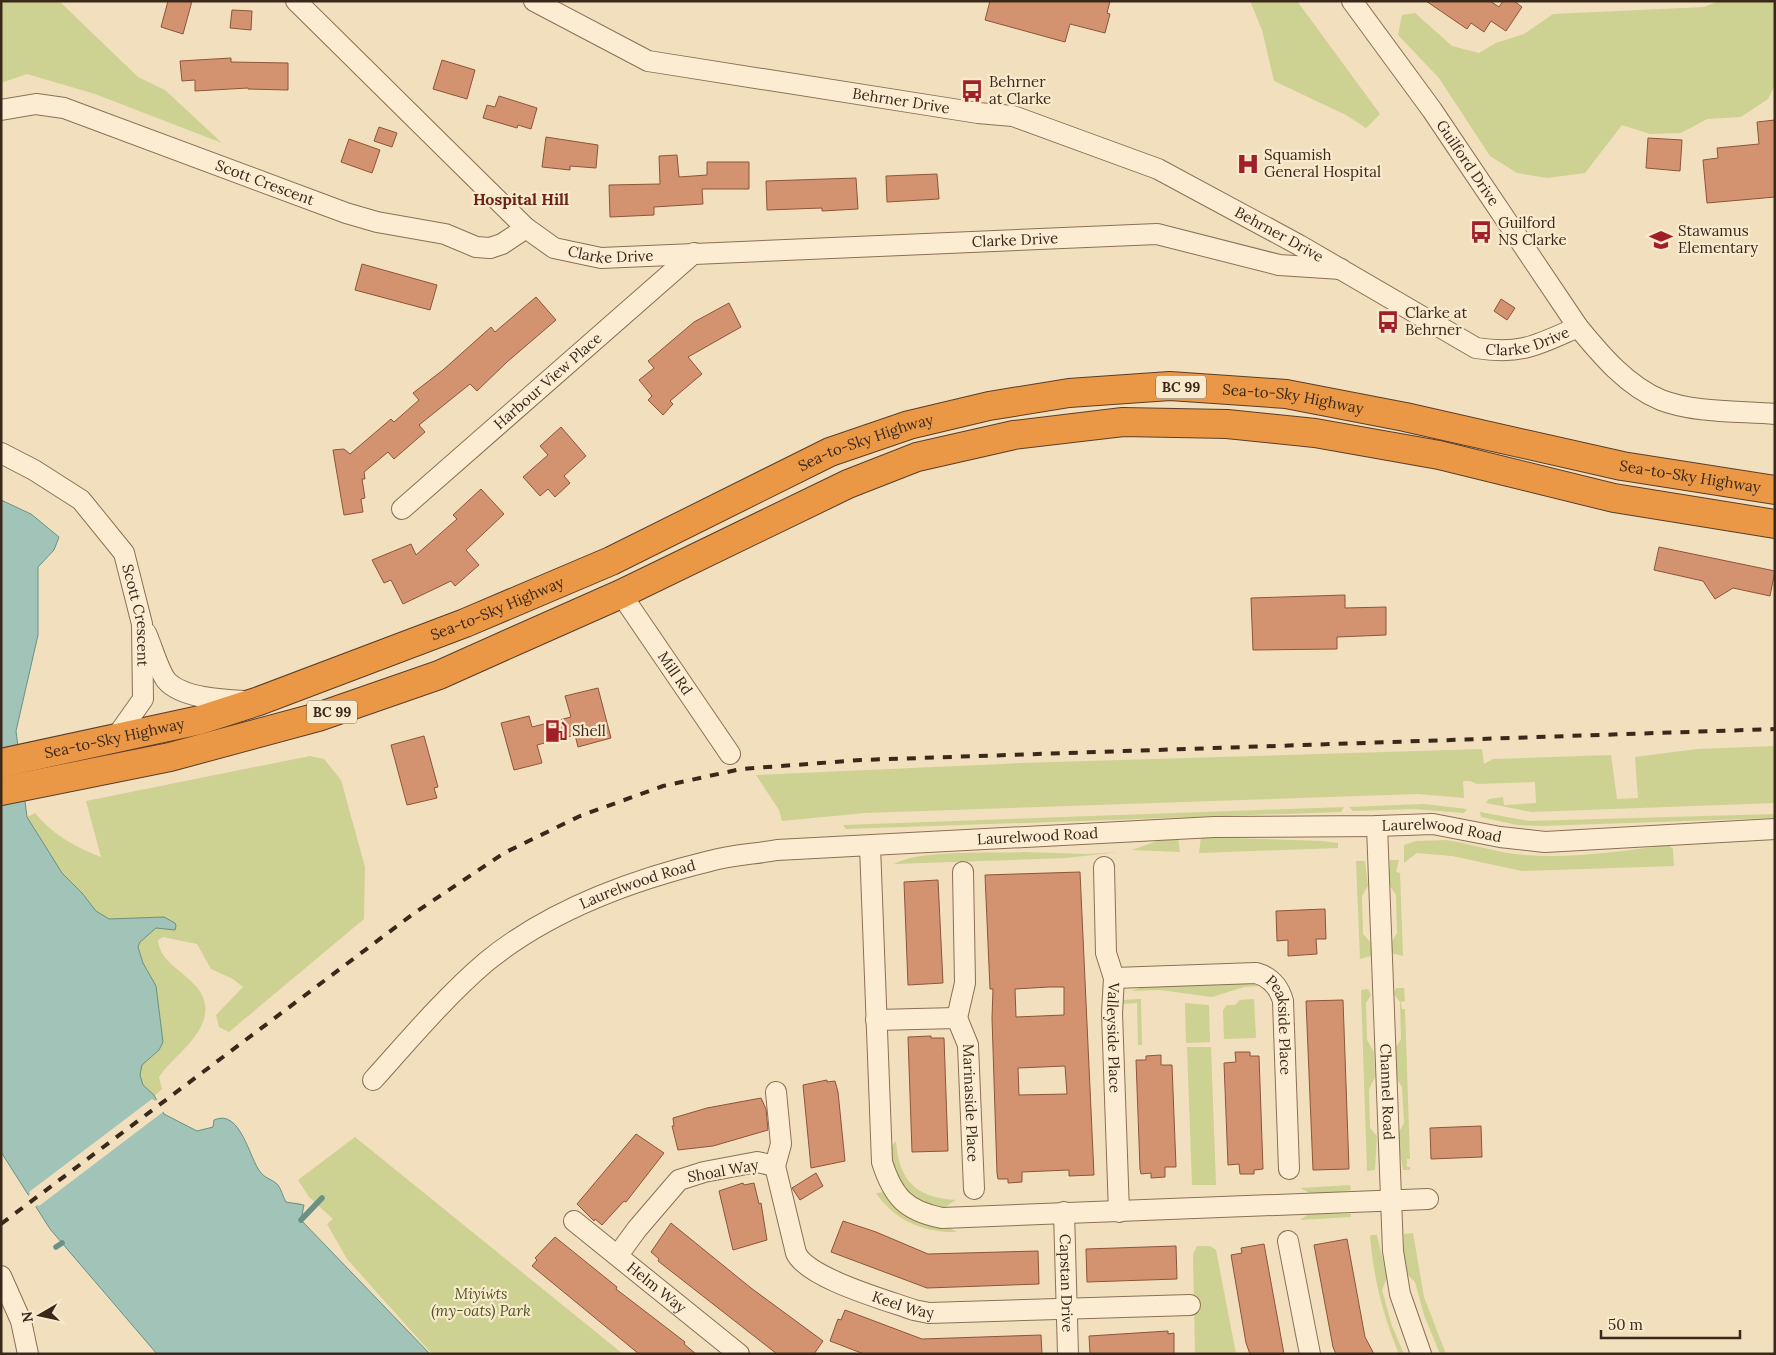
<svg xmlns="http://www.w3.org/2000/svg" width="1776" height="1355" viewBox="0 0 1776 1355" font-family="Lora,serif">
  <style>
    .green { fill: #cdd191 }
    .water { fill: #a2c3b7; stroke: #689285 }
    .pier { fill: #f2dfbe }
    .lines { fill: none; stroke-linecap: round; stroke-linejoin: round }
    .stream { stroke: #689285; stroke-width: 5.5 }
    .building { fill: #d49370; stroke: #8d5538; fill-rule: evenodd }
    .minor-casing { stroke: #8c6f55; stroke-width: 22 }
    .highway-casing { stroke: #593d2a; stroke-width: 30 }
    .minor { stroke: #fcedd2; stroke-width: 20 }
    .highway { stroke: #ea9845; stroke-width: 28 }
    .rail { stroke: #3a281b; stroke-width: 4; stroke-dasharray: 9 9; stroke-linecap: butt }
    .labels { text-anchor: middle; stroke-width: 4.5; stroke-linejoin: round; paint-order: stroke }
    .shield { fill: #f9eace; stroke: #736251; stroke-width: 1 }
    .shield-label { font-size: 14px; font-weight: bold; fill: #3a281b }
    .poi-label { font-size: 15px; fill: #3a281b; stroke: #f9eace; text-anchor: start }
    .street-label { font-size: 15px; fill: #3a281b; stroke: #f9eace }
    .park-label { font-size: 15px; font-style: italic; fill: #4d581f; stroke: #f9eace }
    .neighbourhood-label { font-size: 16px; font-weight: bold; fill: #6a2316; stroke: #f9eace }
  </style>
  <rect width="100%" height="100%" fill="#f2dfbe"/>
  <g class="green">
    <path d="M1 1H59L138 77 165 90 222 143 95 94 27 74 1 83Z"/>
    <path d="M1250 1H1297L1380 114 1366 128 1346 115 1274 81 1262 30Z"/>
    <path d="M1719 1H1775V85L1768 99 1741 117 1707 119 1681 133 1650 134 1622 125 1585 173 1547 178 1517 173 1490 156 1439 78 1398 35 1402 15 1415 13 1452 46 1479 53 1496 43 1524 34 1553 14 1704 7Z"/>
    <path d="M1775 746V803L1531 812 1486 803 1489 799 1503 797 1504 805 1536 803 1535 782 1477 784 1470 781H1463L1464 798 1418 794 865 813 782 821 779 810 756 775 1021 763 1482 749 1484 764 1493 759 1611 755 1617 799 1638 798 1635 757 1697 749Z"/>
    <path d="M310 756 324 759 341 780 365 867 364 919 229 1032 219 1027 216 1015 243 987 233 979 211 969 197 944 163 937 158 940C159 971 215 979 204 1019 197 1042 172 1058 159 1077L162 1089 154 1096 164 1114 197 1131 213 1127 214 1120C241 1108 249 1159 261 1173 265 1178 273 1180 277 1184 281 1188 283 1197 286 1202L301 1203 297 1209 155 1129 27 817 35 813C53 835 75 847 101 857L86 801Z"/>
    <path d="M1424 804 1467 809 1464 813 1414 809 1353 811 1349 807Z"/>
    <path d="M1344 807 1341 812 846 829 843 825Z"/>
    <path d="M1480 812 1529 821 1775 814V818L1539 826 1517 825 1481 817Z"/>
    <path d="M1201 837 1322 841 1338 843V848L1199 853Z"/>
    <path d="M1178 838 1180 852 1132 850 1163 839Z"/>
    <path d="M1446 840C1473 844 1498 853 1525 855 1572 859 1622 851 1669 845L1673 849 1674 866 1522 871 1452 856 1417 853 1404 863V845L1416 841Z"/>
    <path d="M1025 852 1087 854 1119 852 1066 858 894 864C921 849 992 854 1025 852Z"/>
    <path d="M1390 860H1399L1396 872 1400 873 1403 956 1391 953V943L1397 933 1396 895 1388 883Z"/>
    <path d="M1356 861H1365L1368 886 1362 896 1363 934 1371 943V956L1360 959Z"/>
    <path d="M1251 983 1261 986 1244 987 1212 997 1160 990 1132 991 1145 986Z"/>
    <path d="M1396 988H1404L1405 1001 1401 1002 1402 1009H1405L1410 1159H1407V1167H1410V1170H1403L1397 1136 1404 1123 1402 1087 1396 1078 1394 1050 1401 1039 1400 1002 1394 994Z"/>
    <path d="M1368 989 1371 995 1366 1003 1367 1040 1374 1052 1375 1077 1369 1089 1370 1128 1377 1136 1375 1170 1367 1171 1361 990Z"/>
    <path d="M1141 999 1142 1045H1138L1137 1003 1121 1004 1123 1000Z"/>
    <path d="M1254 999 1256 1038 1224 1039 1223 1010 1227 1005H1235L1240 1000Z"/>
    <path d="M1185 1003 1209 1005 1210 1042 1186 1043Z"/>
    <path d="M1187 1047H1211L1216 1185H1192Z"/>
    <path d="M355 1137 623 1354H432L347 1259 327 1224 333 1219 309 1197 298 1180Z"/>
    <path d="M896 1141C899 1182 917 1198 957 1200 952 1201 949 1206 944 1207 922 1209 899 1187 893 1169 891 1163 891 1155 890 1149Z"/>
    <path d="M1350 1185 1351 1190C1335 1192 1314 1199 1301 1188Z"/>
    <path d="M884 1192 957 1232C924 1233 895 1221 876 1193Z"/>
    <path d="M1310 1213 1351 1214V1217L1300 1220Z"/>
    <path d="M1413 1233 1424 1297 1446 1354H1440L1424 1315 1415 1282 1406 1273 1404 1257V1234Z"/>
    <path d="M1370 1235H1377L1387 1278 1382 1290 1392 1326 1404 1354H1399C1383 1316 1373 1276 1370 1235Z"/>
    <path d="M1197 1246H1210L1216 1250 1236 1354H1195L1193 1254Z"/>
  </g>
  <path class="water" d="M1 500 31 514 59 537 54 550 38 567V635L16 731 27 817 62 873 82 893 96 911 109 919 164 917 175 923 176 926 175 930 156 928 140 942 138 947 143 963 156 986 163 1042 159 1050 142 1065 140 1075 143 1085 154 1095 164 1114 197 1131 213 1127 214 1120C241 1108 249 1159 261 1173 265 1178 273 1180 277 1184 281 1188 283 1197 286 1202L304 1205 301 1220 430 1354H157L50 1229 1 1152Z"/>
  <path class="pier" d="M159 1098 164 1110 163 1112 39 1206 37 1205 34 1208 27 1197 30 1194 29 1192 152 1099 155 1101Z"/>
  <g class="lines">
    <g class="stream">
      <path d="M301 1220 322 1198"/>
      <path d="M56 1247 62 1243"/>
    </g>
  </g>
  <g class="building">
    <path d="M168 1H192L183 34 161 27Z"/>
    <path d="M990 1H1110L1107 13 1110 14 1105 33 1070 24 1065 42 985 20Z"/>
    <path d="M1426 1H1490L1499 7 1503 1H1514L1522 7 1506 31 1491 21 1484 32 1471 23 1467 29Z"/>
    <path d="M232 10 252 11 251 30 230 28Z"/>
    <path d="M231 58V62L288 63V90L248 89V88L195 91V80L182 81 180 61Z"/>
    <path d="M442 60 475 70 467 99 433 89Z"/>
    <path d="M499 96 537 108 531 129 518 125 517 128 483 118 487 105 495 107Z"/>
    <path d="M1775 120V197L1707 203 1703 160 1718 158 1717 148 1759 144 1757 122Z"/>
    <path d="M379 127 397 133 392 147 374 141Z"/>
    <path d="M546 137 598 145 596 168 570 166V170L542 167Z"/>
    <path d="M1648 138 1682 140 1680 171 1646 168Z"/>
    <path d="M349 139 380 150 372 173 341 162Z"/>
    <path d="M677 155 679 177 707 175V162H749V189H702L703 204 654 207V215L610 217 609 185 660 184 659 156Z"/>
    <path d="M937 174 939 199 887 202 886 176Z"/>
    <path d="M856 178 858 209 822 211V208L767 210 766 181Z"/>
    <path d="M362 264 437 285 430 310 355 290Z"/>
    <path d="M536 297 556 320 507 362 477 391 470 384 419 425 425 432 394 459 388 452 364 472 365 479H362L365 498 361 499 363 512 344 515 333 450 344 449 350 454 391 419 394 422 419 400 413 393 443 370 491 327 495 332Z"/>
    <path d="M1501 299 1515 308 1507 320 1494 311Z"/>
    <path d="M729 303 741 327 688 357 702 374 670 401 673 404 663 415 648 400 652 396 639 380 654 368 648 361 694 322Z"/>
    <path d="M561 427 586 456 564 476 570 483 555 497 548 489 540 496 523 477 548 455 540 446Z"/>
    <path d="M481 489 504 514 466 550 479 565 455 586 451 581 403 604 391 580 384 583 372 560 411 544 416 555 457 519 453 515Z"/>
    <path d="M1659 547 1775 571 1770 596 1733 588 1715 599 1703 581 1654 570Z"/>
    <path d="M1345 595V608L1386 607V635L1337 637V649L1253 650 1251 598Z"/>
    <path d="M598 688 611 738 578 747 575 735 537 745 542 763 514 770 501 723 529 716 532 727 571 717 565 696Z"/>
    <path d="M424 736 438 787 434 788 437 798 407 805 391 745Z"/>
    <path d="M1080 872 1094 1175 1069 1176V1170L1022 1172V1182L1008 1183V1179H998L997 1173 992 1018 993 989H990L985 875ZM1049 987H1064V1015L1016 1017 1015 989ZM1065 1066 1067 1094 1019 1095 1018 1068Z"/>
    <path d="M938 880 943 983 908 985 904 882Z"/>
    <path d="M1325 909 1326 939H1316L1317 954 1288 956V940L1277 941 1276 911Z"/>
    <path d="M1343 1000 1349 1169 1313 1170 1306 1001Z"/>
    <path d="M931 1036V1038H944L948 1151 912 1152 908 1037Z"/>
    <path d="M1235 1052H1250V1056H1259L1263 1169 1254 1170V1174H1240L1239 1164 1228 1165 1224 1063 1236 1062Z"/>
    <path d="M1161 1055V1065H1172L1176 1167H1165V1177L1151 1178V1173L1141 1174 1140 1169 1136 1060H1146V1056Z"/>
    <path d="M827 1080V1082L835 1081 838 1092 845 1161 811 1168 803 1085Z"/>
    <path d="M761 1098 766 1109 768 1130 713 1146 678 1150 672 1126H674L673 1118 707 1108Z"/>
    <path d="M1481 1126 1482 1157 1431 1159 1430 1128Z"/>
    <path d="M636 1134 664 1153 626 1202 624 1201 602 1225 595 1219 594 1221 577 1204Z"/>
    <path d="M816 1173 823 1186 800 1200 792 1188Z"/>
    <path d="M743 1183 744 1185 754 1183 759 1204 761 1203 767 1240 733 1250 719 1191Z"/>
    <path d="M843 1221 876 1232 928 1254 1038 1251 1039 1284 927 1288 831 1252Z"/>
    <path d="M671 1223 751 1288 823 1341 814 1354H777L658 1261 659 1259 651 1252Z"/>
    <path d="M555 1237 617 1287 616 1289 685 1342 684 1344 696 1354H639L532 1266 537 1260 535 1258Z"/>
    <path d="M1347 1239 1365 1337 1374 1354H1336L1333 1347 1314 1245Z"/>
    <path d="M1264 1244 1284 1354H1250L1246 1343 1231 1255 1242 1253 1241 1248Z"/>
    <path d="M1176 1246 1177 1279 1087 1282 1086 1249Z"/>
    <path d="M845 1310 922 1339 1041 1335 1042 1354H864L830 1341 838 1319 841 1320Z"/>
    <path d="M1168 1331V1334L1174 1333V1354H1090L1089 1336Z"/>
  </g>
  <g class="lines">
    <defs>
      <g id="minor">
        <path id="s1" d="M296 1 526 228 554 248 601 258 1157 234 1279 265 1341 269"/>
        <path id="s2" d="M534 1 648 61 978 113 1013 116 1158 169 1299 245 1476 348C1522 355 1537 345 1578 327"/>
        <path id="s3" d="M1352 1 1432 110 1578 327C1601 355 1627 386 1661 400 1694 413 1740 411 1775 414"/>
        <path id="s4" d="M1 110 36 104 64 108 346 213 377 222 445 234 476 247 490 248 502 244 526 228"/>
        <path id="s5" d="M1 453 34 470 81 500 124 553 142 624 143 699 114 740"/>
        <path id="s6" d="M402 509 694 253"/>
        <path id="s7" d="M621 594 730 754"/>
        <path d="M146 633C152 646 158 669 166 680 181 698 223 700 244 701"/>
        <path id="s8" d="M1377 826 1393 1251 1400 1294 1421 1354"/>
        <path d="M870 846 882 1162C893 1197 906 1211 942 1218L1428 1199"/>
        <path id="s9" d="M1104 867 1106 953 1114 978 1112 1013 1119 1212"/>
        <path id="s10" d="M1114 978 1256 973C1271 977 1279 987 1283 1001L1289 1169"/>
        <path d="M957 1018 965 983 963 872"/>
        <path id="s11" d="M876 1020 957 1018 968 1045 974 1189"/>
        <path id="s12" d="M373 1080C409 1040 445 997 486 962 548 911 632 880 710 861 731 855 755 854 777 850L1214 827 1377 826 1433 824 1500 837 1545 842 1775 829"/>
        <path id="s13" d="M776 1092 781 1144 775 1166 796 1253C807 1278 886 1300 914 1310L929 1313 1190 1305"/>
        <path id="s14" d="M1064 1212 1068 1354"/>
        <path id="s15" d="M574 1221 739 1354"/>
        <path d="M1288 1241 1310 1354"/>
        <path d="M618 1255 637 1229 679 1180 704 1172 757 1162 775 1166"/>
        <path d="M1 1276 21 1321 28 1354"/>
      </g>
      <g id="highway">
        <path id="s16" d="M1 763 200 720 259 701 465 623 611 561 830 452 909 425 989 406 1069 393 1170 386 1286 394 1405 417 1622 466 1775 490"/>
        <path d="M1 791 170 757 318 717 439 675 515 641 621 594 848 484 917 457 1014 435 1123 422 1227 424 1315 433 1439 455 1614 498 1775 524"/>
      </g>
    </defs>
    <use href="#minor" class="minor-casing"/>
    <use href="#highway" class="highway-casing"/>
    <use href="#minor" class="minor"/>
    <use href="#highway" class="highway"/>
    <path class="rail" d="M1 1224 413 914 504 853 580 816 663 786 741 769 861 760 1775 729"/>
  </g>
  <defs>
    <symbol id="bus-bare" viewBox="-9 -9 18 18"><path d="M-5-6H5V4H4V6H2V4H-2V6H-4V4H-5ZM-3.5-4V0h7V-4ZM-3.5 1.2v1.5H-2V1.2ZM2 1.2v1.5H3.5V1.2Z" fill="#a11f28" stroke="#f9eace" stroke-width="2.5" paint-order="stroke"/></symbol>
    <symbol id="hospital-bare" viewBox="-9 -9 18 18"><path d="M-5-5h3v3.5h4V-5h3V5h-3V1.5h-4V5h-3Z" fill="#a11f28" stroke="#f9eace" stroke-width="2.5" paint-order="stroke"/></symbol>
    <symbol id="school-bare" viewBox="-9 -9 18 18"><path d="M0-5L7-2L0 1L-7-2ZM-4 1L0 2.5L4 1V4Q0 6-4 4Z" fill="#a11f28" stroke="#f9eace" stroke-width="2.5" paint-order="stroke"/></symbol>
    <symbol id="fuel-bare" viewBox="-9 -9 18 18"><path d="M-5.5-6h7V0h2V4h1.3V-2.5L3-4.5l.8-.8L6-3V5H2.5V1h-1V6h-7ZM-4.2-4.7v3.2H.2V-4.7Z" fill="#a11f28" stroke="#f9eace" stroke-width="2.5" paint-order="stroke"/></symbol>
  </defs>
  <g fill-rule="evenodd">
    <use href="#bus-bare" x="956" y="75" width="32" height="32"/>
    <use href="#hospital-bare" x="1232" y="148" width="32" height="32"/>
    <use href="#bus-bare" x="1465" y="216" width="32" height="32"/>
    <use href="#school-bare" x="1645" y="224" width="32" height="32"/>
    <use href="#bus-bare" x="1372" y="306" width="32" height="32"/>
    <use href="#fuel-bare" x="540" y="715" width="32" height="32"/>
  </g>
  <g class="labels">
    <g class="shield">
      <rect x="1156" y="375.5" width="50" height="23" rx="4"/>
      <rect x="307" y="700.5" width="50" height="23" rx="4"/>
    </g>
    <g class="shield-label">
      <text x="1181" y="392">BC 99</text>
      <text x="332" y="717">BC 99</text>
    </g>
    <g class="poi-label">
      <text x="989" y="87">Behrner<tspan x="989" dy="17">at Clarke</tspan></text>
      <text x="1264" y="160">Squamish<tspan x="1264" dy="17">General Hospital</tspan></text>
      <text x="1498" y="228">Guilford<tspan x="1498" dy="17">NS Clarke</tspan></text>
      <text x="1678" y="236">Stawamus<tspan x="1678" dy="17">Elementary</tspan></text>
      <text x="1405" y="318">Clarke at<tspan x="1405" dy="17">Behrner</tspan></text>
      <text x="572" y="736">Shell</text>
    </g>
    <g class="street-label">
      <text dy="5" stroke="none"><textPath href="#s2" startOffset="385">Behrner Drive</textPath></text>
      <text dy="5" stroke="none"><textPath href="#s3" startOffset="199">Guilford Drive</textPath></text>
      <text dy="5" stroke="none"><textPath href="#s4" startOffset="278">Scott Crescent</textPath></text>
      <text dy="5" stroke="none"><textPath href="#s2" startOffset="790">Behrner Drive</textPath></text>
      <text dy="5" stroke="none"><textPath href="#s1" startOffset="820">Clarke Drive</textPath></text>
      <text dy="5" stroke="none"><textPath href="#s1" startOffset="415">Clarke Drive</textPath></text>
      <text dy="5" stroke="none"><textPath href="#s2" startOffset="1070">Clarke Drive</textPath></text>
      <text dy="5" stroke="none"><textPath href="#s6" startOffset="194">Harbour View Place</textPath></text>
      <text dy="5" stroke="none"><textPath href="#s16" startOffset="1361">Sea-to-Sky Highway</textPath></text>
      <text dy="5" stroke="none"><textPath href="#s16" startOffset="926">Sea-to-Sky Highway</textPath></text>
      <text dy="5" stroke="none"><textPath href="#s16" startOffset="1766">Sea-to-Sky Highway</textPath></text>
      <text dy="5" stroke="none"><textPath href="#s16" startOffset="521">Sea-to-Sky Highway</textPath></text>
      <text dy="5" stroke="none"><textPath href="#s5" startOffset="225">Scott Crescent</textPath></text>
      <text dy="5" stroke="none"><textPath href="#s7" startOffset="96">Mill Rd</textPath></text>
      <text dy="5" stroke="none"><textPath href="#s16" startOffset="116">Sea-to-Sky Highway</textPath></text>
      <text dy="5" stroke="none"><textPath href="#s12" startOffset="1145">Laurelwood Road</textPath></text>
      <text dy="5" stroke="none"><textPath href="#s12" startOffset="740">Laurelwood Road</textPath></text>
      <text dy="5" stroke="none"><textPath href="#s12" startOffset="335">Laurelwood Road</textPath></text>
      <text dy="5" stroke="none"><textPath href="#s10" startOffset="206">Peakside Place</textPath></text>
      <text dy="5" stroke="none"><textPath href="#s9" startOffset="172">Valleyside Place</textPath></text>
      <text dy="5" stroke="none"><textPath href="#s8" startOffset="266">Channel Road</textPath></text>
      <text dy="5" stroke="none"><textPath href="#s11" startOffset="168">Marinaside Place</textPath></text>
      <text transform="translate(723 1171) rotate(-10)" y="5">Shoal Way</text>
      <text dy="5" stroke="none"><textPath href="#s14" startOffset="71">Capstan Drive</textPath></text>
      <text dy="5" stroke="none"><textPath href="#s15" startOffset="106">Helm Way</textPath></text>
      <text dy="5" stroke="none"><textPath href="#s13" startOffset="286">Keel Way</textPath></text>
    </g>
    <g class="park-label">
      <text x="481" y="1299">Miyíw̓ts<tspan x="481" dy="17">(my-oats) Park</tspan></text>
    </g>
    <g class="neighbourhood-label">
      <text x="521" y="205">Hospital Hill</text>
    </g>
  </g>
  <rect width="1776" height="1355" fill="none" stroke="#3a281b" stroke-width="5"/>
  <g transform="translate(40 1315) rotate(261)" stroke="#f9eace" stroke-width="4" paint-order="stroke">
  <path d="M0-4L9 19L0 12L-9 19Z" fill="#3a281b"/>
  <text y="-8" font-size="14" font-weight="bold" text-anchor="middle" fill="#3a281b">N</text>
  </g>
  <path d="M1601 1330v8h139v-8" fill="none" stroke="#3a281b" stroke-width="2.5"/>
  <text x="1608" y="1330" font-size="15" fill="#3a281b" stroke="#f9eace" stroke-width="4" paint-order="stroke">50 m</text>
</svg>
